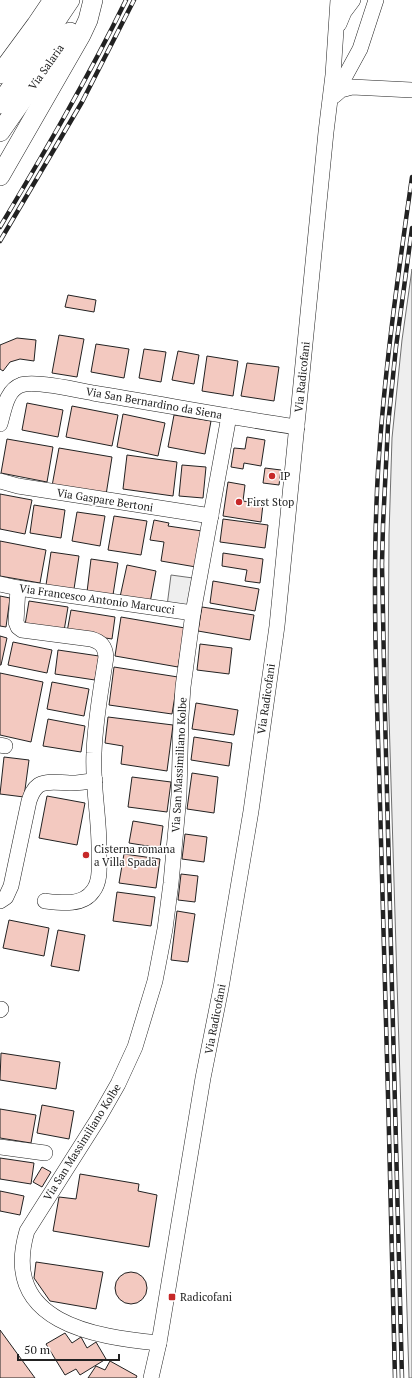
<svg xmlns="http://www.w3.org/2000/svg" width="412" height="1378" viewBox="0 0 412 1378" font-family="'PT Serif',serif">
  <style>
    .green { fill: #eee; stroke: #6f6f6f }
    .building { fill: #f3c9c0; stroke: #222 }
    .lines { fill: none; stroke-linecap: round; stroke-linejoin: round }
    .minor-casing { stroke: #222; stroke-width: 16 }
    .major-casing { stroke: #222; stroke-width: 20 }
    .minor { stroke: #fff; stroke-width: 15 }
    .major { stroke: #fff; stroke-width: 19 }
    .rail-casing { stroke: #222; stroke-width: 4.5 }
    .rail { stroke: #fff; stroke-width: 3; stroke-dasharray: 9; stroke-linecap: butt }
    .poi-dot { fill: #c62828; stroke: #fff; stroke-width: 1.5 }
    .labels { text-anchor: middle; stroke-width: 3; stroke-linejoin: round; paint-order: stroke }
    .street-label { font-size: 11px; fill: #222; stroke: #fff }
    .poi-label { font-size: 11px; fill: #222; stroke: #fff; text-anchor: start }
  </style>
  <rect width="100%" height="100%" fill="#fff"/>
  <g class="green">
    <path d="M412 269V1378H409L388 683 389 535 392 438 402 340Z"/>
    <path d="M171 575 193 578 189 609 167 606Z"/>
  </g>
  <g class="building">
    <path d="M68 295 96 300 94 312 65 307Z"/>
    <path d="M59 335 84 339 77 377 52 373Z"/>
    <path d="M17 338 36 340 34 361 20 359 10 362 3 371 0 369V345Z"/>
    <path d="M96 344 129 349 124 378 91 372Z"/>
    <path d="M144 349 166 352 161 382 139 378Z"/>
    <path d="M178 351 199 355 194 384 172 380Z"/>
    <path d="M207 356 238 361 233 396 202 391Z"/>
    <path d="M247 363 279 367 274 401 241 396Z"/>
    <path d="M27 403 63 410 58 437 22 430Z"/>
    <path d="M72 406 118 415 112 446 66 437Z"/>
    <path d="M123 414 165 423 158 456 117 447Z"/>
    <path d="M174 415 211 421 205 454 168 447Z"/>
    <path d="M247 437 265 440 261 466 244 463 243 469 231 467 234 448 245 449Z"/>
    <path d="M7 439 53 447 47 482 1 473Z"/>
    <path d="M59 448 112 457 106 495 52 486Z"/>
    <path d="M127 455 177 462 173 496 123 489Z"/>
    <path d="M182 465 206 467 203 498 179 496Z"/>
    <path d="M265 468 281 470 279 485 263 483Z"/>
    <path d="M228 482 245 485 243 501 263 504 261 522 223 516Z"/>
    <path d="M0 494 32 500 25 534 0 529Z"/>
    <path d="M34 505 65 510 61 538 30 533Z"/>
    <path d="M77 512 105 516 100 546 72 541Z"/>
    <path d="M114 516 147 521 141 555 108 550Z"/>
    <path d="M223 519 268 525 265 548 220 542Z"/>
    <path d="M154 520 169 523 168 526 202 531 196 567 161 561 164 542 150 540Z"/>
    <path d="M0 541 46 550 40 583 0 576Z"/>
    <path d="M51 552 79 556 74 589 46 585Z"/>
    <path d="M223 553 263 559 260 583 245 581 247 570 222 566Z"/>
    <path d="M91 559 118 563 113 595 87 592Z"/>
    <path d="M127 565 156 571 150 603 120 597Z"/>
    <path d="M213 581 259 589 255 611 210 603Z"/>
    <path d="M0 596 10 598 6 627 0 626Z"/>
    <path d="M29 601 68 607 64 631 25 625Z"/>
    <path d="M202 607 254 615 250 640 198 631Z"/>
    <path d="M71 610 115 617 112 639 67 632Z"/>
    <path d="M121 617 185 628 178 667 115 656Z"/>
    <path d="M0 636 7 638 1 665H0Z"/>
    <path d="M13 642 52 650 47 673 8 665Z"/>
    <path d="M200 644 232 648 229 674 197 670Z"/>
    <path d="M58 650 99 656 95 680 55 674Z"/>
    <path d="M114 667 178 677 172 714 109 705Z"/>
    <path d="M0 673 43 682 31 742 0 735Z"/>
    <path d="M52 682 89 689 84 716 47 709Z"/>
    <path d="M196 703 238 710 234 735 192 729Z"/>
    <path d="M108 717 173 725 167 771 121 764 123 746 105 743Z"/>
    <path d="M48 719 85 726 81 752 43 746Z"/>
    <path d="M194 737 232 743 229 766 191 760Z"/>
    <path d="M4 757 29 760 24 797 0 794Z"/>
    <path d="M192 773 218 777 214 813 187 809Z"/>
    <path d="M132 777 171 782 167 812 128 807Z"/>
    <path d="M47 796 85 803 77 845 39 838Z"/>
    <path d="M133 821 163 826 160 848 129 843Z"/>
    <path d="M185 834 207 837 204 862 182 859Z"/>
    <path d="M124 854 160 859 156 888 119 883Z"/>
    <path d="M181 874 198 876 195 902 178 900Z"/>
    <path d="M117 892 155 897 151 926 113 921Z"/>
    <path d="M177 911 195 914 188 962 171 960Z"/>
    <path d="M9 920 49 928 44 956 3 948Z"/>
    <path d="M58 930 85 935 79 971 51 966Z"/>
    <path d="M1 1053 60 1062 56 1089 0 1080Z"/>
    <path d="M42 1105 74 1111 69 1139 37 1133Z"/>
    <path d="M0 1109 36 1115 31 1143 0 1138Z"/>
    <path d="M0 1158 34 1163 31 1184 0 1179Z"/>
    <path d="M42 1167 51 1172 42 1187 33 1182Z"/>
    <path d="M80 1174 139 1184 138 1191 157 1195 149 1247 53 1231 59 1197 76 1199Z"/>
    <path d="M0 1191 24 1196 20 1215 0 1211Z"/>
    <path d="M36 1262 103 1272 96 1309 50 1301 34 1278Z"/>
    <circle cx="131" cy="1288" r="16"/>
    <path d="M0 1330 35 1378H0Z"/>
    <path d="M65 1333 72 1343 81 1337 87 1348 96 1342 106 1359 80 1375 76 1369 65 1375 46 1344Z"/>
    <path d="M110 1361 137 1376 136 1378H88L96 1366 105 1370Z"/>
  </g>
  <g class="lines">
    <defs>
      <g id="minor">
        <path d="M339 24 344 12 353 0"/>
        <path d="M336 93 360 49 376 0"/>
        <path d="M334 96 341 90 352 87 412 90"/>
        <path d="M0 424C4 411 6 390 21 385 33 380 78 390 93 393 161 404 229 417 297 427"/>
        <path d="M0 481 18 486 211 516"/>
        <path d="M0 584 18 588 193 613"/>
        <path d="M18 588 16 622 18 627 22 630 91 639C101 642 105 646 106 657 101 689 95 721 94 753 92 786 100 820 99 853 99 865 101 881 93 891 83 906 61 903 45 901"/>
        <path d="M0 745 5 746"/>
        <path d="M0 901 6 897 11 886 29 801C31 795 33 789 39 785 48 780 60 783 70 783 78 783 86 782 95 780"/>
        <path d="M0 1010 1 1009"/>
        <path d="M0 1147 45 1153"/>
        <path d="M159 1343C95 1337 0 1323 27 1231L98 1119 118 1084 135 1047 155 981 165 929 171 883 179 795 181 716 183 687 193 613 229 416"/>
        <path d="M151 1378 159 1343 203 1078 221 988 251 811 277 626 326 132 333 75 338 0"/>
      </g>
      <g id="major">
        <path d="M0 74 36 25 53 0"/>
        <path d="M0 104 70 0"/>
        <path d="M0 132 70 32"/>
        <path d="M0 176 81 35 88 20 93 0"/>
      </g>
    </defs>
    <use href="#minor" class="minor-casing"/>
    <use href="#major" class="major-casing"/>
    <use href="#minor" class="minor"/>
    <use href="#major" class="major"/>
    <defs>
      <g id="rail">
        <path d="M0 227C44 153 88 78 126 0"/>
        <path d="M0 241 82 102 134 0"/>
        <path d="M395 1378C391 1199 386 1019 381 840 378 717 371 594 378 471 384 373 398 275 412 177"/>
        <path d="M402 1378 385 715 382 564 383 525 388 425 396 347 412 228"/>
      </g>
    </defs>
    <use href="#rail" class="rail-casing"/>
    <use href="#rail" class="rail"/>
  </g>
  <g class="poi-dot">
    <circle cx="272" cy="476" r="4"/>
    <circle cx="239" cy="502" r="4"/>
    <circle cx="86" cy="855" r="4"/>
    <rect x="168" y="1293" width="8" height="8" rx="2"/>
  </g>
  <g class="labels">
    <g class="street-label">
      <text transform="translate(46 67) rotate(-55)" y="4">Via Salaria</text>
      <text transform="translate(302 377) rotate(-84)" y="4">Via Radicofani</text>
      <text transform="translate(154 403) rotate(10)" y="4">Via San Bernardino da Siena</text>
      <text transform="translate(105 500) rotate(9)" y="4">Via Gaspare Bertoni</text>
      <text transform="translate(97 599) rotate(8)" y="4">Via Francesco Antonio Marcucci</text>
      <text transform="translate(266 699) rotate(-82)" y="4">Via Radicofani</text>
      <text transform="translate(179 765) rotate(-87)" y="4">Via San Massimiliano Kolbe</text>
      <text transform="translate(215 1019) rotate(-79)" y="4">Via Radicofani</text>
      <text transform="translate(82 1142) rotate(-58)" y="4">Via San Massimiliano Kolbe</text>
    </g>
    <g class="poi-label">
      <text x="280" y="480">IP</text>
      <text x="247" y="506">First Stop</text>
      <text x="94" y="853">Cisterna romana<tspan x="94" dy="13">a Villa Spada</tspan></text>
      <text x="180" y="1301">Radicofani</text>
    </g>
  </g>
  <path d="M18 1354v6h101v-6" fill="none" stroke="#222222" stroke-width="2"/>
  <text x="24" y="1354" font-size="12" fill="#222222" stroke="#ffffff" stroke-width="3" paint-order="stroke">50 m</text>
</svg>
